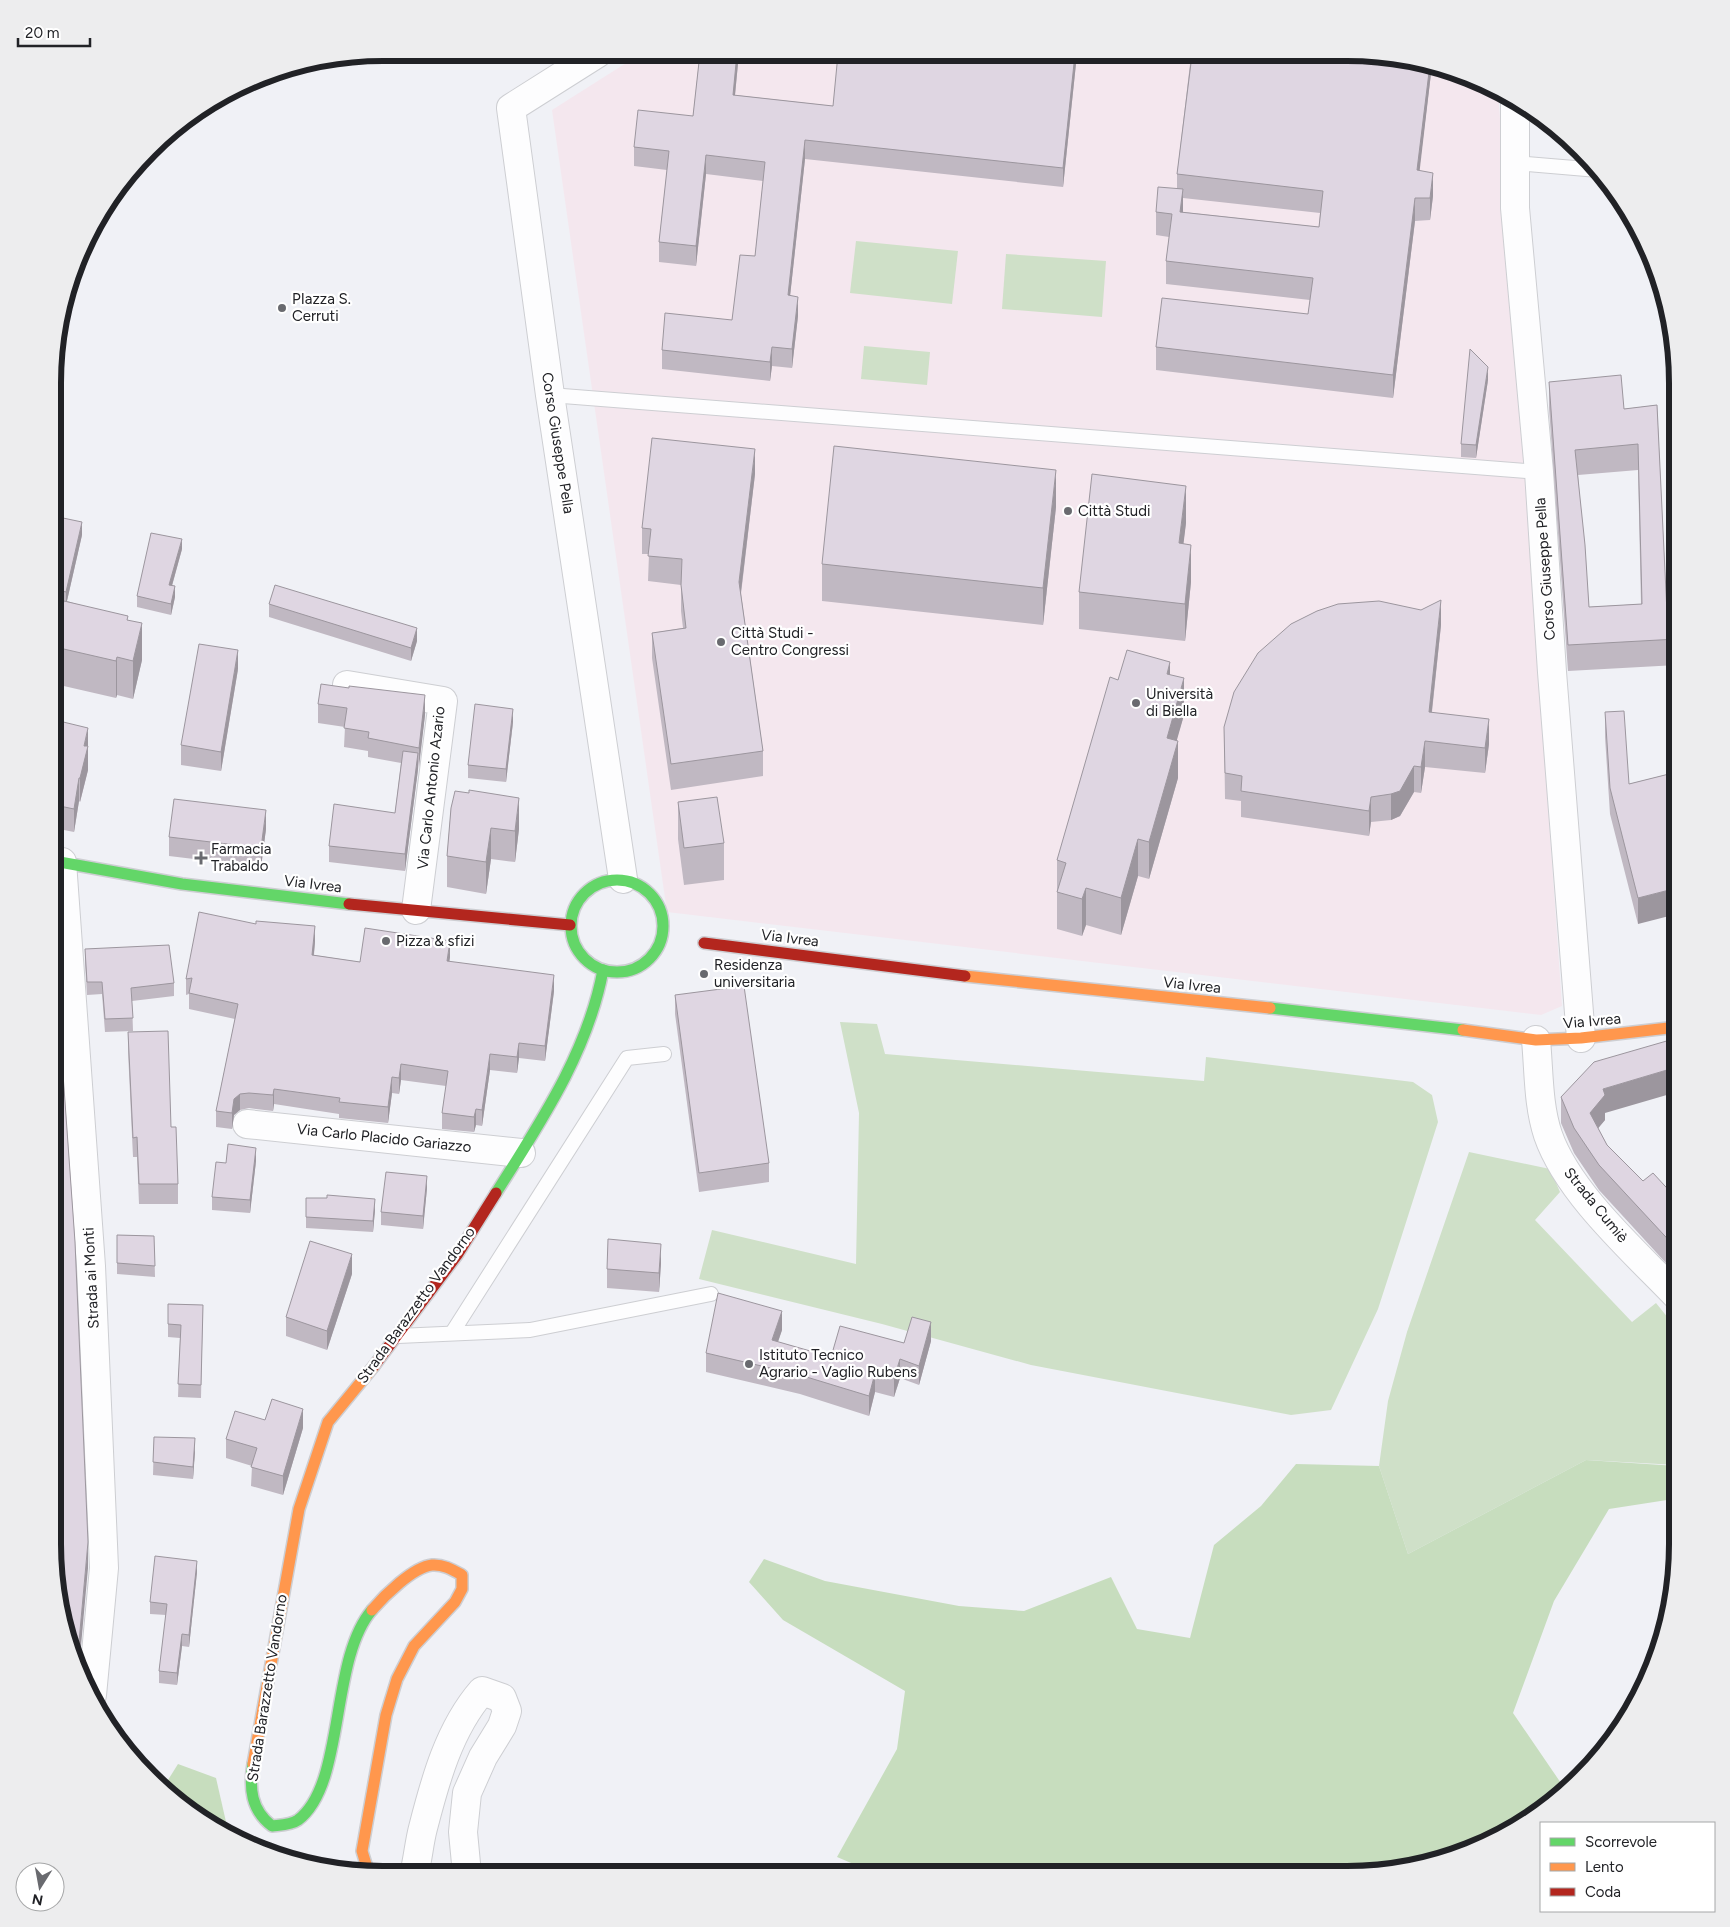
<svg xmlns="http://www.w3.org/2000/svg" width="1730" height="1927" viewBox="0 0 1730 1927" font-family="Figtree,sans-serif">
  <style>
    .education { fill: #f4e7ee }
    .green { fill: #cfe0c8 }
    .forest { fill: #c7ddbe }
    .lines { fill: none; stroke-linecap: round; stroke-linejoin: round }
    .lane-casing { stroke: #cdced2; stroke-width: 16 }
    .street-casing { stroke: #cdced2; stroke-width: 30 }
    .fast-casing { stroke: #cdced2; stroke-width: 14 }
    .slow-casing { stroke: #cdced2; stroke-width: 14 }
    .jam-casing { stroke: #cdced2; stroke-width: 14 }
    .lane { stroke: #fdfdfe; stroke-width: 14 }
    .street { stroke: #fdfdfe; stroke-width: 28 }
    .fast { stroke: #63d668; stroke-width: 11 }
    .slow { stroke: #ff974d; stroke-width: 11 }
    .jam { stroke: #b3261e; stroke-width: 11 }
    .wall { fill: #c0b8c2; fill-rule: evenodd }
    .shaded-wall { fill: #9c969e }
    .building { fill: #dfd6e2; stroke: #9c969e; fill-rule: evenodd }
    .poi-dot { fill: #696a6f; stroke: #fff; stroke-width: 2 }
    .labels { text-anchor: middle; stroke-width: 4.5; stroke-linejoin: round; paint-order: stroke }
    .poi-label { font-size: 15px; fill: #212226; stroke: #fff; text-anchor: start }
    .street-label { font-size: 15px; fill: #212226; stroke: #fff }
    .rim { fill: none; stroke: #212226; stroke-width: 6 }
  </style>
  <rect width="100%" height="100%" fill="#f0f1f6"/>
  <path class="education" d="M642 53 1390 55 1453 70 1498 90 1562 1006 1541 1015 667 912 552 110Z"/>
  <g class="green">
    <path d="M856 241 958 251 952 304 850 293Z"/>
    <path d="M1006 254 1106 261 1102 317 1002 309Z"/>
    <path d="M864 346 930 352 927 385 861 379Z"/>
    <path d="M840 1022 877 1024 885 1054 1204 1081 1206 1057 1413 1082 1432 1095 1438 1122 1401 1238 1378 1309 1331 1410 1291 1415 1031 1365 882 1324 699 1279 712 1230 856 1264 859 1113Z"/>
    <path d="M1469 1152 1550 1169 1560 1192 1535 1220 1632 1322 1656 1303 1677 1329V1465L1586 1460 1408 1554 1379 1466 1388 1401 1407 1332Z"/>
  </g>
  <g class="forest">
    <path d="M1586 1460 1677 1466 1667 1500 1609 1509 1554 1601 1513 1713 1565 1789 1530 1819 1453 1857 1369 1874H877L837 1857 897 1749 905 1691 783 1620 749 1582 764 1559 825 1581 959 1606 1024 1611 1111 1577 1137 1629 1190 1638 1214 1545 1261 1506 1296 1464 1379 1466 1408 1554Z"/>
    <path d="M178 1764 216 1778 229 1835 218 1830 163 1788Z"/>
  </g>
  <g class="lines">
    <defs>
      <g id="lane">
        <path d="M1516 163 1598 170"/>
        <path d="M550 395 1539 472"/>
        <path d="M452 1333 627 1058 664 1054"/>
        <path d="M398 1336 530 1330 711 1294"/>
      </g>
      <g id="street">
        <path d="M598 53 511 108 550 395 623 879"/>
        <path d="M1515 99V208L1539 472 1552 672 1581 1038"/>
        <path d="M347 685 443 701 416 910"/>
        <path d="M62 862 91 1266 103 1544 104 1568 92 1695"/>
        <path d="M1536 1040C1539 1072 1538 1105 1548 1135 1568 1193 1635 1252 1677 1296"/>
        <path d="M247 1124 521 1153"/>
        <path d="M414 1874C418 1859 419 1843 423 1828 435 1781 449 1729 482 1691L502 1698 507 1711 502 1726 483 1757 467 1793 463 1832 467 1874"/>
      </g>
      <g id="fast">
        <path d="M54 861 182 884 349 904"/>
        <circle cx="617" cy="926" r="46"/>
        <path d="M1270 1008 1463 1030"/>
        <path d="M496 1193C540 1123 588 1052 603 970"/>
        <path d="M253 1764C249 1788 251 1810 272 1826 280 1825 291 1825 298 1820 346 1784 329 1660 372 1610"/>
      </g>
      <g id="slow">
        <path d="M965 976 1270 1008"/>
        <path d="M1463 1030 1536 1040 1581 1038 1677 1027"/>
        <path d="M253 1764 299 1509 328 1422 374 1366"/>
        <path d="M369 1874 362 1851 386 1715 397 1679 414 1646 455 1602 462 1589V1575C453 1570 443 1564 432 1565 413 1567 384 1596 372 1610"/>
      </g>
      <g id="jam">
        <path d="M349 904 570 925"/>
        <path d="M704 943 965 976"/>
        <path d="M374 1366 457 1255 496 1193"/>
      </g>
    </defs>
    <use href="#lane" class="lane-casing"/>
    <use href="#street" class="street-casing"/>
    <use href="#fast" class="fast-casing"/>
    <use href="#slow" class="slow-casing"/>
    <use href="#jam" class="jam-casing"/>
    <use href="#lane" class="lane"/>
    <use href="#street" class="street"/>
    <use href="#fast" class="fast"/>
    <use href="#slow" class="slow"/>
    <use href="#jam" class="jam"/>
  </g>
  <g class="wall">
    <path d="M700 53H739L735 95 833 106 1077 54 1063 187 805 159 790 296 798 316 792 368 772 366 770 381 662 369V350L732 320 755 256 763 181 706 174 696 266 659 262V242L667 170 634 166V147L693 116Z"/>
    <path d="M1177 55H1390L1432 65 1419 171 1433 196 1430 220 1415 221 1393 398 1156 370V347L1308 314 1310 300 1166 284V261L1169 237 1156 235V212L1177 188V174L1190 64 1177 62ZM1183 198 1320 213 1319 227 1183 212Z"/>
    <path d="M1488 380 1476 458 1461 457V444Z"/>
    <path d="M1549 382 1624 409 1657 405 1667 613H1677V665L1568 671 1549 408ZM1638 470 1641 604 1589 607 1578 475Z"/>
    <path d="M755 474 741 594 763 751V776L671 790 652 658V633L683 628 681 611V585L648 581 649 554H642V528Z"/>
    <path d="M1056 507 1043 625 822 601V564Z"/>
    <path d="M1186 523 1183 544 1191 582 1185 641 1079 629V592Z"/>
    <path d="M82 535 67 601 128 620 142 660 133 699 117 695 116 698 55 684V629L60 617 63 604 55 602V555Z"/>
    <path d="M182 549 172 586 175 597 171 615 137 607V596Z"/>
    <path d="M269 604 417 641 411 661 269 617Z"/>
    <path d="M1441 625 1432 712 1489 744 1485 773 1425 767 1421 793 1414 792 1400 816 1391 820 1371 822 1369 836 1241 817V801L1225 799 1224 727Z"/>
    <path d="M238 669 221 771 181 765V745Z"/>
    <path d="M1170 675 1184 715 1176 741 1178 778 1149 879 1138 876 1121 935 1086 925 1082 936 1057 929V860L1118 680Z"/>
    <path d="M318 704 425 715 405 871 329 862V846L395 813 401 763 368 757V751L344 747 345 727 318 723Z"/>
    <path d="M1605 712 1629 784 1677 772 1638 924 1610 814 1605 737Z"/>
    <path d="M55 720 88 751V770L80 802 79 801 74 832 54 828Z"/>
    <path d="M513 722 506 782 468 778V765Z"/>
    <path d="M678 802 724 843V880L684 885 678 839Z"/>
    <path d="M451 808 519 829 515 862 491 859 486 894 447 887V856Z"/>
    <path d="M266 829 261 867 169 856V837Z"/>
    <path d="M315 942 314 955 360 962 450 957 449 962 554 991 545 1061 519 1058 517 1073 490 1070 482 1126 476 1125 474 1132 442 1129V1113L446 1086 401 1080 399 1094 392 1093 388 1123 339 1118V1114L274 1104 273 1111 249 1108 240 1110 234 1115 232 1129 216 1127V1111L235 1019 189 1009V994L186 995V979Z"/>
    <path d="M85 949 174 983V996L132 1001 133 1031 105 1032 102 994 87 995 85 962Z"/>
    <path d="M675 995 769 1163V1182L699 1192 675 1014Z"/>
    <path d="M128 1032 171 1127 178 1184V1204H139L137 1157H133L128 1051Z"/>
    <path d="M1561 1097 1605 1113V1120L1598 1128 1607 1145 1643 1181 1677 1199V1275L1599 1190 1574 1153 1561 1123Z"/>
    <path d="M256 1161 250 1213 212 1210V1197L226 1163Z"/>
    <path d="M427 1188 423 1229 381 1225V1212Z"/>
    <path d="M327 1198 375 1210 373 1232 306 1228V1217Z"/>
    <path d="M117 1235 154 1236 155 1277 117 1274Z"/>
    <path d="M661 1263 659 1292 607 1288V1269Z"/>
    <path d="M352 1274 327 1350 286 1336V1317Z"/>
    <path d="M168 1304 203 1305 201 1398 178 1397 180 1338 168 1337Z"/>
    <path d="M782 1330 778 1342 831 1357 904 1343 931 1341 919 1385 900 1378 894 1397 875 1392 869 1416 800 1394 706 1372V1353Z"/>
    <path d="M265 1420 303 1428 283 1495 251 1486 252 1466 226 1458V1439Z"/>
    <path d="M154 1437 195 1451 193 1479 153 1475Z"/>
    <path d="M197 1572 189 1647 182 1646 177 1685 159 1683V1671L166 1615 150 1614V1602Z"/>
    <path d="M1671 1602 1666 1630 1664 1635 1661 1633V1614Z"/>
  </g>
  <g class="shaded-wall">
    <path d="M737 53H739L733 115V95Z"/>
    <path d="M1075 54H1077L1063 187V168Z"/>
    <path d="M1430 64 1432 65 1417 193V170Z"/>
    <path d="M805 140V159L788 315V295Z"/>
    <path d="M706 155V174L696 266V246Z"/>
    <path d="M1433 173V196L1430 220V198Z"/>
    <path d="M1183 189V211L1180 234V212Z"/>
    <path d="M1415 198V221L1393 398V375Z"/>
    <path d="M798 297V316L792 368V349Z"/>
    <path d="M772 347V366L770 381V362Z"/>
    <path d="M1488 367V380L1476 458V445Z"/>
    <path d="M755 449V474L739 608V582Z"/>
    <path d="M1056 470V507L1043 625V588Z"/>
    <path d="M1186 486V523L1179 581V543Z"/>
    <path d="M82 522V535L66 605V592Z"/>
    <path d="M182 539V549L169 596V585Z"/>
    <path d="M1191 545V582L1185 641V604Z"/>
    <path d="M175 586V597L171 615V604Z"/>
    <path d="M1441 600V625L1429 737V712Z"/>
    <path d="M142 623V660L133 699V661Z"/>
    <path d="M417 628V641L411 661V648Z"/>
    <path d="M238 650V669L221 771V752Z"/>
    <path d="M117 657V695L116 698V661Z"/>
    <path d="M1170 662V699L1167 674Z"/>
    <path d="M1184 678V715L1167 775V738Z"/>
    <path d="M425 695V715L419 767V748Z"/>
    <path d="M513 709V722L506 782V769Z"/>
    <path d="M1489 719V744L1485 773V748Z"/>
    <path d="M88 728V770L80 802V778L84 746Z"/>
    <path d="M1178 741V778L1149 879V842Z"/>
    <path d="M1425 741V767L1421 793V767Z"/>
    <path d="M418 753V769L405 871V854Z"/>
    <path d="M1414 766V792L1400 816 1391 820V794Z"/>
    <path d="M79 778V801L74 832V809Z"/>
    <path d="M1371 797V822L1369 836V811Z"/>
    <path d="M519 798V829L515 862V831Z"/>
    <path d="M266 810V829L261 867V848Z"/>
    <path d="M491 828V859L486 894V862Z"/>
    <path d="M1138 839V876L1121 935V898Z"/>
    <path d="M1086 888V925L1082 936V899Z"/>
    <path d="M1677 888V914L1638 924V898Z"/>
    <path d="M315 926V942L312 971V955Z"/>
    <path d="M450 941V957L447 977V961Z"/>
    <path d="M554 975V991L545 1061V1046Z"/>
    <path d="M519 1043V1058L517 1073V1057Z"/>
    <path d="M490 1054V1070L482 1126V1110Z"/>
    <path d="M401 1064V1080L399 1094V1078Z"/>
    <path d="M1677 1067V1092L1605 1113V1120L1590 1138V1113L1603 1089Z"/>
    <path d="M392 1077V1093L388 1123V1107Z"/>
    <path d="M274 1089V1104L273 1111V1095Z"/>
    <path d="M240 1094V1110L234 1115 232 1129V1113L234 1099Z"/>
    <path d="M476 1109V1125L474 1132V1117Z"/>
    <path d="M256 1148V1161L250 1213V1200Z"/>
    <path d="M427 1176V1188L423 1229V1216Z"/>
    <path d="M375 1199V1210L373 1232V1221Z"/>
    <path d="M661 1244V1263L659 1292V1273Z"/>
    <path d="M352 1254V1274L327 1350V1331Z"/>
    <path d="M782 1311V1330L772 1359V1340Z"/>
    <path d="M931 1322V1341L919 1385V1366Z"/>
    <path d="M900 1359V1378L894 1397V1378Z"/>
    <path d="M875 1373V1392L869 1416V1396Z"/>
    <path d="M303 1409V1428L283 1495V1476Z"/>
    <path d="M195 1438V1451L193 1479V1467Z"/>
    <path d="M88 1542V1568L79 1668 77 1664Z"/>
    <path d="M197 1561V1572L189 1647V1635Z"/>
    <path d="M182 1634V1646L177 1685V1673Z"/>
  </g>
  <g class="building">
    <path d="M700 53H737L733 95 833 106 838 54H1075L1063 168 805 140 788 295 798 297 792 349 772 347 770 362 662 350 665 313 732 320 740 255 755 256 765 162 706 155 696 246 659 242 669 151 634 147 638 110 693 116Z"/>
    <path d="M1192 55H1390L1430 64 1417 170 1433 173 1430 198H1415L1393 375 1156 347 1162 298 1308 314 1313 278 1166 261 1172 214 1156 212 1158 187 1183 189 1180 212 1319 227 1323 191 1177 174Z"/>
    <path d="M1470 349 1488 367 1476 445 1461 444Z"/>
    <path d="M1621 375 1624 409 1657 405 1667 613H1677V639L1568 645 1549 382ZM1638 444 1642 604 1589 607 1585 545 1575 450Z"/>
    <path d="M652 438 755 449 739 582 763 751 671 764 652 633 686 628 681 585 682 559 648 556 651 529 642 528Z"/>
    <path d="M834 446 1056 470 1043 588 822 564Z"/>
    <path d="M1092 474 1186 486 1179 543 1191 545 1185 604 1079 592Z"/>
    <path d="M63 518 82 522 66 592 55 589V555Z"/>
    <path d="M151 533 182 539 169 585 175 586 171 604 137 596Z"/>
    <path d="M275 585 417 628 411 648 269 604Z"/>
    <path d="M1441 600 1429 712 1489 719 1485 748 1425 741 1421 767 1414 766 1400 791 1391 794 1371 797 1369 811 1241 791 1242 776 1225 773 1224 727 1234 692 1258 653 1291 624 1317 611 1338 604 1379 601 1421 610Z"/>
    <path d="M64 601 128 616 127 620 142 623 133 661 117 657 116 661 55 647V629L58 616 60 617Z"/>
    <path d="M199 644 238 650 221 752 181 745Z"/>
    <path d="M1127 650 1170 662 1167 674 1184 678 1167 738 1178 741 1149 842 1138 839 1121 898 1086 888 1082 899 1057 892 1066 863 1057 860 1110 677 1118 680Z"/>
    <path d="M321 684 349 688V686L425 695 419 748 368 738 369 732 344 728 347 708 318 704Z"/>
    <path d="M475 704 513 709 506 769 468 765Z"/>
    <path d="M1624 711 1629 784 1677 772V888L1638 898 1610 788 1605 712Z"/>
    <path d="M55 720 88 728 84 746H88L80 778H79L74 809 55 805Z"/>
    <path d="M403 751 418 753 405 854 329 846 334 804 395 813Z"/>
    <path d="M469 790 519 798 515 831 491 828 486 862 447 856 451 808 455 791 469 793Z"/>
    <path d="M717 797 724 843 684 848 678 802Z"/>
    <path d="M174 799 266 810 261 848 169 837Z"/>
    <path d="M199 912 256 924V921L315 926 312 955 360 962 365 928 450 941 447 961 554 975 545 1046 519 1043 517 1057 490 1054 482 1110 476 1109 474 1117 442 1113 448 1071 401 1064 399 1078 392 1077 388 1107 339 1102 340 1098 274 1089 273 1095 249 1093 240 1094 234 1099 232 1113 216 1111 238 1004 189 993 192 978 186 979Z"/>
    <path d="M169 945 174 983 131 988 133 1018 105 1019 102 982H87L85 949Z"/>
    <path d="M54 948 75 1242 88 1542 77 1664 70 1650 53 1566Z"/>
    <path d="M744 986 769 1163 699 1173 675 995Z"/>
    <path d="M168 1031 171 1127H176L178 1184H139L137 1137 133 1138 128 1032Z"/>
    <path d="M1677 1038V1067L1603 1089 1605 1095 1590 1113 1607 1145 1643 1181 1653 1173 1677 1199V1249L1599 1165 1574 1128 1561 1097 1594 1062Z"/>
    <path d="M228 1144 256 1148 250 1200 212 1197 216 1162 226 1163Z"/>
    <path d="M386 1172 427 1176 423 1216 381 1212Z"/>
    <path d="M327 1195 375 1199 373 1221 306 1217V1198H327Z"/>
    <path d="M117 1235 154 1236 155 1266 117 1263Z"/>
    <path d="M608 1239 661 1244 659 1273 607 1269Z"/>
    <path d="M310 1241 352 1254 327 1331 286 1317Z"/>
    <path d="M718 1293 782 1311 772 1340 831 1357 840 1326 904 1343 912 1317 931 1322 919 1366 900 1359 894 1378 875 1373 869 1396 800 1375 706 1353Z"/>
    <path d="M168 1304 203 1305 201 1385 178 1384 181 1325 168 1324Z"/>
    <path d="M272 1399 303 1409 283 1476 251 1467 257 1448 226 1439 235 1411 265 1420Z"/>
    <path d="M154 1437 195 1438 193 1467 153 1462Z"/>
    <path d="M155 1556 197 1561 189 1635 182 1634 177 1673 159 1671 167 1604 150 1602Z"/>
    <path d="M1671 1602 1668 1618 1661 1614Z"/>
  </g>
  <g class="poi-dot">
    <circle cx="282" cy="308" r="5"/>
    <circle cx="1068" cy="511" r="5"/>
    <circle cx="721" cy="642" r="5"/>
    <circle cx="1136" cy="703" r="5"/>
    <path d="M198.5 850.5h5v5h5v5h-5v5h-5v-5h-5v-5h5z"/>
    <circle cx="386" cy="941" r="5"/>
    <circle cx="704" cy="974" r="5"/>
    <circle cx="749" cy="1364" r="5"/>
  </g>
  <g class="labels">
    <g class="poi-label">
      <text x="292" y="304">PIazza S.<tspan x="292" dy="17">Cerruti</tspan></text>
      <text x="1078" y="516">Città Studi</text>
      <text x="731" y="638">Città Studi -<tspan x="731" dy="17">Centro Congressi</tspan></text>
      <text x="1146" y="699">Università<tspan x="1146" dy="17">di Biella</tspan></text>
      <text x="211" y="854">Farmacia<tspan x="211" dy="17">Trabaldo</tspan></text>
      <text x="396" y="946">Pizza &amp; sfizi</text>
      <text x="714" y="970">Residenza<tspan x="714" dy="17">universitaria</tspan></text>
      <text x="759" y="1360">Istituto Tecnico<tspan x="759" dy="17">Agrario - Vaglio Rubens</tspan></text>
    </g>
    <g class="street-label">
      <text transform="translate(558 443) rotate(81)" y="5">Corso Giuseppe Pella</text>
      <text transform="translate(1545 569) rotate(-94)" y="5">Corso Giuseppe Pella</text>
      <text transform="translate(431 788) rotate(-84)" y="5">Via Carlo Antonio Azario</text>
      <text transform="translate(313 884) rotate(7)" y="5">Via Ivrea</text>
      <text transform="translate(790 938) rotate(7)" y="5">Via Ivrea</text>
      <text transform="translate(1192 985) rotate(6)" y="5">Via Ivrea</text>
      <text transform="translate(1592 1021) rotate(-5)" y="5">Via Ivrea</text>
      <text transform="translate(384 1138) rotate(6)" y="5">Via Carlo Placido Gariazzo</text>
      <text transform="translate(1596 1205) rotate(51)" y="5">Strada Cumiè</text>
      <text transform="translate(91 1278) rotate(-93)" y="5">Strada ai Monti</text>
      <text transform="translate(416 1305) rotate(-54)" y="5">Strada Barazzetto Vandorno</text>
      <text transform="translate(267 1688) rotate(-81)" y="5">Strada Barazzetto Vandorno</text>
    </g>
  </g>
  <path d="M0 0H1730V1927H0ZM383 61H1347A322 322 0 0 1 1669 383V1544A322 322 0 0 1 1347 1866H383A322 322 0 0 1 61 1544V383A322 322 0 0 1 383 61Z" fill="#ededee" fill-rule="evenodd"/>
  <path class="rim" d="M383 61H1347A322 322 0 0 1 1669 383V1544A322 322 0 0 1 1347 1866H383A322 322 0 0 1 61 1544V383A322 322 0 0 1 383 61Z"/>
  <rect x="1540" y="1822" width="175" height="90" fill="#ffffff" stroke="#a6a7a8"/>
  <rect x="1550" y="1838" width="25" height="8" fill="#63d668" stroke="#a6a7a8"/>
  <text x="1585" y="1847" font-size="15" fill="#212226">Scorrevole</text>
  <rect x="1550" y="1863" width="25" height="8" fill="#ff974d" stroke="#a6a7a8"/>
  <text x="1585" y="1872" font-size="15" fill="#212226">Lento</text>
  <rect x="1550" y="1888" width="25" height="8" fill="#b3261e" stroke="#a6a7a8"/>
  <text x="1585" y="1897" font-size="15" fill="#212226">Coda</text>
  <g transform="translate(40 1887) rotate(191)"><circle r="24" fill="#ffffff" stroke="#a6a7a8"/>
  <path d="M0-4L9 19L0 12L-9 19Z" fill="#696a6f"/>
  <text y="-8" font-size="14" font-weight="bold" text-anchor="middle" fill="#212226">N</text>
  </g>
  <path d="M18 38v8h72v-8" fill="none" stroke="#212226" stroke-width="2.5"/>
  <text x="25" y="38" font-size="15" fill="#212226" stroke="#ffffff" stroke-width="4" paint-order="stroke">20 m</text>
</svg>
